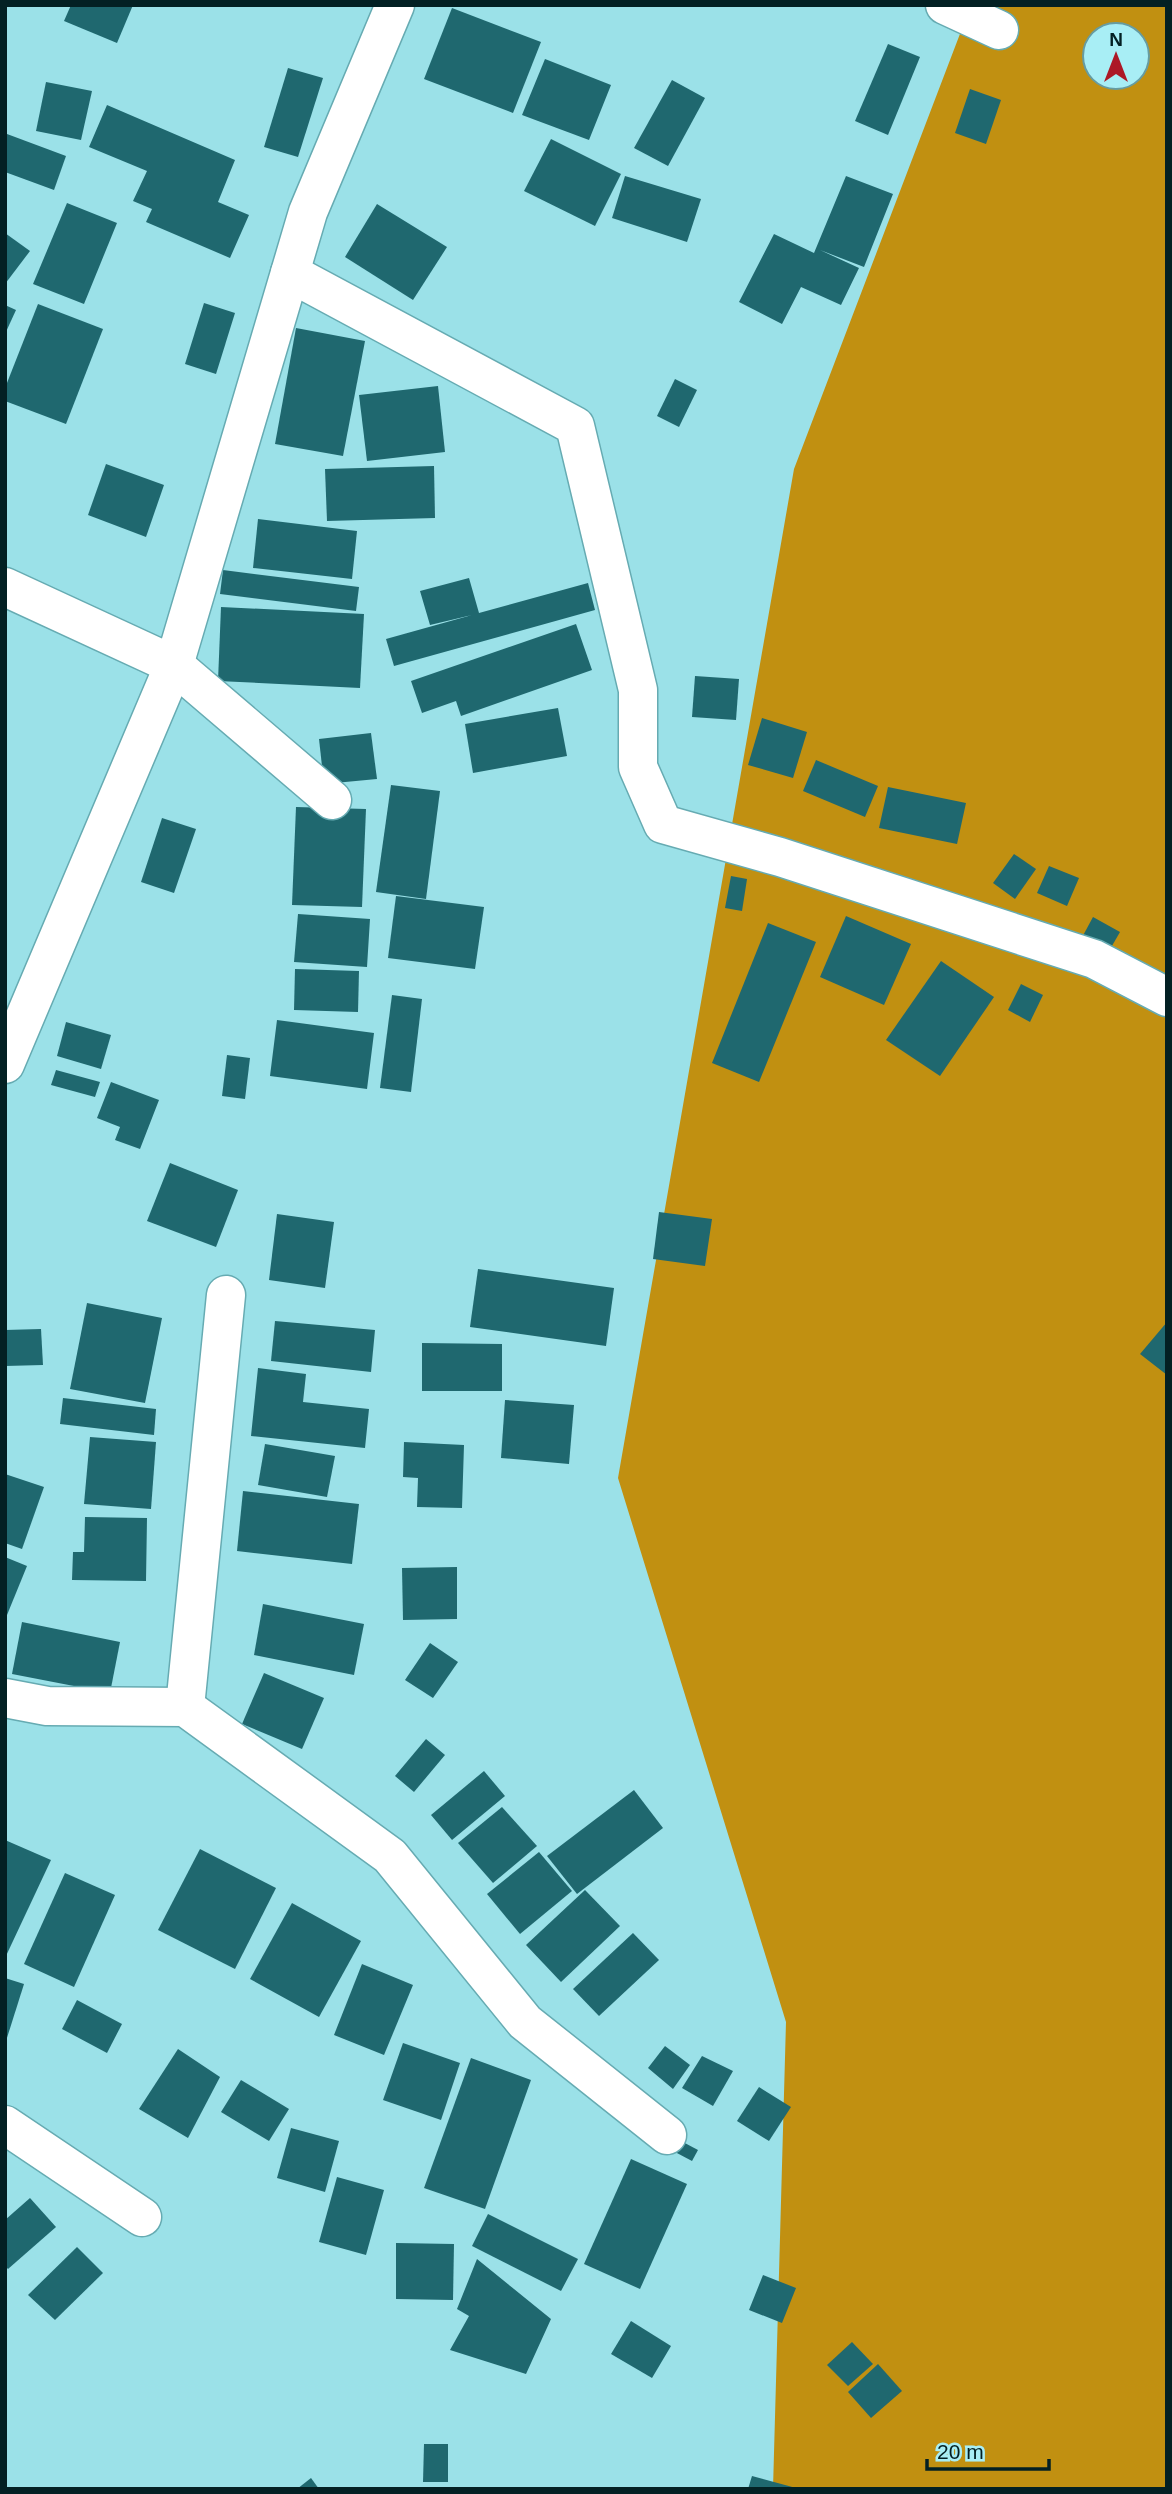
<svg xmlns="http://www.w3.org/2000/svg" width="1172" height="2494" viewBox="0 0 1172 2494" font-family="Helvetica,sans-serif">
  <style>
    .forest { fill: #c19011; fill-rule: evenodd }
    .building { fill: #1f686f }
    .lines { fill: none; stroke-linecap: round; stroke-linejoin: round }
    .minor-casing { stroke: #66abb2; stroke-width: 41 }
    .minor { stroke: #fff; stroke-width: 38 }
  </style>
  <rect width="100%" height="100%" fill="#9be1e8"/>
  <path class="forest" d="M971 5H1167V2489H773L786 2022 618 1478 794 469ZM1095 35H1137V77H1095Z"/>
  <g class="building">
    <path d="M71 5H133L117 43 64 21Z"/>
    <path d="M452 8 541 42 513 113 424 79Z"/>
    <path d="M888 44 920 57 888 135 855 121Z"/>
    <path d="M545 59 611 85 589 140 522 115Z"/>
    <path d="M288 68 323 78 298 157 264 147Z"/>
    <path d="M672 80 705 98 668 166 634 148Z"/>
    <path d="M46 82 92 91 81 140 36 131Z"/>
    <path d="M970 89 1001 100 986 144 955 133Z"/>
    <path d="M107 105 235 160 218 202 249 215 230 258 146 222 152 209 133 201 147 171 89 147Z"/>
    <path d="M7 134 66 156 54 190 5 172Z"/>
    <path d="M551 139 621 174 595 226 524 191Z"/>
    <path d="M625 176 701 199 687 242 612 218Z"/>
    <path d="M846 176 893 194 864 267 820 250 859 268 841 305 801 287 782 324 739 302 774 234 814 253Z"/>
    <path d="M67 203 117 223 84 304 33 284Z"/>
    <path d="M377 204 447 247 413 300 345 257Z"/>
    <path d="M5 233 30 251 5 284Z"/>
    <path d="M204 303 235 313 216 374 185 364Z"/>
    <path d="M38 304 103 329 66 424 5 401V388Z"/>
    <path d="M5 305 16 310 5 334Z"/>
    <path d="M296 328 365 341 343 456 275 444Z"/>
    <path d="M675 379 697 390 679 427 657 416Z"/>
    <path d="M438 386 445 452 367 461 359 395Z"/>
    <path d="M106 464 164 485 146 537 88 515Z"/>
    <path d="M434 466 435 518 327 521 325 469Z"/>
    <path d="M258 519 357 531 352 579 253 568Z"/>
    <path d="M223 570 359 587 356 611 220 594Z"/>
    <path d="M469 578 479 613 588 583 595 610 394 666 386 639 472 615 430 625 420 591Z"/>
    <path d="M221 607 364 614 360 688 218 681Z"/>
    <path d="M576 624 592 670 461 716 456 701 422 713 411 681Z"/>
    <path d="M695 676 739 679 736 720 692 717Z"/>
    <path d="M558 708 567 756 473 773 465 724Z"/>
    <path d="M762 718 807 732 793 778 748 765Z"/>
    <path d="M371 733 377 779 324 784 319 739Z"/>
    <path d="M816 760 878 786 865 817 803 791Z"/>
    <path d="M391 785 440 791 426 899 376 892Z"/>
    <path d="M888 787 966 803 957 844 879 828Z"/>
    <path d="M296 807 366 809 362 907 292 905Z"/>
    <path d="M162 818 196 829 174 893 141 882Z"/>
    <path d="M1014 854 1036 869 1015 899 993 883Z"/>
    <path d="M1049 866 1079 878 1067 906 1037 893Z"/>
    <path d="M731 876 747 879 742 911 725 908Z"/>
    <path d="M396 896 484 907 475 969 388 958Z"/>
    <path d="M298 914 370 919 367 967 294 962Z"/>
    <path d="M846 916 911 944 884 1005 820 977Z"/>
    <path d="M1093 917 1120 932 1105 958 1079 943Z"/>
    <path d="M768 923 816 942 759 1082 712 1063Z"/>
    <path d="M941 961 994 997 940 1076 886 1040Z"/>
    <path d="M295 969 359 971 358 1012 294 1010Z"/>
    <path d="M1021 984 1043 995 1030 1022 1008 1010Z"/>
    <path d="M392 995 422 999 411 1092 380 1088Z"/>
    <path d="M277 1020 374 1033 367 1089 270 1076Z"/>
    <path d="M66 1022 111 1035 101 1069 57 1056Z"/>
    <path d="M227 1055 250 1058 245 1099 222 1096Z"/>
    <path d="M56 1070 100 1082 95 1097 51 1085Z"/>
    <path d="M111 1082 159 1100 140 1149 115 1140 120 1127 97 1118Z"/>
    <path d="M170 1163 238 1190 216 1247 147 1221Z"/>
    <path d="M659 1212 712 1219 705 1266 653 1259Z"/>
    <path d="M277 1214 334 1222 325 1288 269 1280Z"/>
    <path d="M478 1269 614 1288 606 1346 470 1327Z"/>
    <path d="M87 1303 162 1318 145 1403 70 1389Z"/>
    <path d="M275 1321 375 1330 371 1372 271 1361Z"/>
    <path d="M1167 1322V1375L1140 1354Z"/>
    <path d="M41 1329 43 1365 5 1366V1330Z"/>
    <path d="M422 1343 502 1344V1391H422Z"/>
    <path d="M258 1368 306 1374 303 1402 369 1409 365 1448 251 1436Z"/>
    <path d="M63 1398 156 1409 154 1435 60 1424Z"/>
    <path d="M505 1400 574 1405 569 1464 501 1458Z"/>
    <path d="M90 1437 156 1442 151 1509 84 1504Z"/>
    <path d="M404 1442 464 1445 462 1508 417 1507 418 1478 403 1477Z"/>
    <path d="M265 1444 335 1456 327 1497 258 1485Z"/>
    <path d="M5 1474 44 1487 22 1549 5 1543Z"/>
    <path d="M243 1491 359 1504 352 1564 237 1551Z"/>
    <path d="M85 1517 147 1518 146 1581 72 1580 73 1552H84Z"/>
    <path d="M5 1557 27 1566 7 1615 5 1614Z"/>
    <path d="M457 1567V1619L403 1620 402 1568Z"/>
    <path d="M263 1604 364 1624 354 1675 254 1655Z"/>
    <path d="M22 1622 120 1642 110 1693 12 1674Z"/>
    <path d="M430 1643 458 1662 433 1698 405 1680Z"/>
    <path d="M264 1673 324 1698 302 1749 242 1724Z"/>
    <path d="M426 1739 445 1755 414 1792 395 1776Z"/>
    <path d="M484 1771 505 1796 452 1840 431 1815Z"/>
    <path d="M634 1790 663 1828 577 1894 547 1856Z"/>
    <path d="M502 1807 537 1846 493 1883 458 1843Z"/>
    <path d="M5 1840 51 1860 5 1958Z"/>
    <path d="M200 1849 276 1888 235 1969 158 1930Z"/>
    <path d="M539 1852 572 1891 520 1934 487 1894Z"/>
    <path d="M65 1873 115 1895 74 1987 24 1964Z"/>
    <path d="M585 1890 620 1926 561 1982 526 1945Z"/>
    <path d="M292 1903 361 1941 319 2017 250 1979Z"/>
    <path d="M633 1933 659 1960 599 2016 573 1989Z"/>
    <path d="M362 1964 413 1985 384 2055 334 2035Z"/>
    <path d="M5 1978 24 1984 6 2041H5Z"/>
    <path d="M77 2000 122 2024 107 2053 62 2029Z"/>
    <path d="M403 2043 460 2063 441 2120 383 2100Z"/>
    <path d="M665 2046 690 2065 673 2089 648 2068Z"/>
    <path d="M178 2049 220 2077 188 2138 139 2109Z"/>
    <path d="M702 2056 733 2071 713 2106 682 2088Z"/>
    <path d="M471 2058 531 2080 485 2209 424 2188Z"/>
    <path d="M241 2080 289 2109 269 2141 221 2112Z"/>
    <path d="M759 2087 791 2107 769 2141 737 2121Z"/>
    <path d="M291 2128 339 2141 325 2192 277 2178Z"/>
    <path d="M681 2141 698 2150 692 2161 675 2152Z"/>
    <path d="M631 2159 687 2184 640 2289 584 2264Z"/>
    <path d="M337 2177 384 2190 366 2255 319 2242Z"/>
    <path d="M30 2198 56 2227 8 2269 5 2266V2220Z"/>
    <path d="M488 2214 578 2259 561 2291 472 2246Z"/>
    <path d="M396 2243 454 2244 453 2300 396 2299Z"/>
    <path d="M77 2247 103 2273 55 2320 28 2295Z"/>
    <path d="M477 2259 551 2319 526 2374 450 2350 469 2316 457 2309Z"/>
    <path d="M763 2275 796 2288 782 2323 749 2310Z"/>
    <path d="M631 2321 671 2346 652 2378 611 2354Z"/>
    <path d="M852 2342 873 2364 848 2386 827 2365Z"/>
    <path d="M878 2364 902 2391 871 2418 848 2392Z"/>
    <path d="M424 2444H448V2482H423Z"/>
    <path d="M752 2476 796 2488V2489H748Z"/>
    <path d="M311 2478 319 2489H297Z"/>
  </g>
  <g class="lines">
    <defs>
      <g id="minor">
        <path d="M945 5 999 30"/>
        <path d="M290 273 575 426 638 690V767L663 824 780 857 1094 959 1167 997"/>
        <path d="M5 587 174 665 332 800"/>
        <path d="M5 1064 174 665 308 212 395 5"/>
        <path d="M5 1698 47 1706 185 1707 390 1856 525 2022 667 2135"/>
        <path d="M185 1707 226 1295"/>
        <path d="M5 2125 142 2217"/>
      </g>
    </defs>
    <use href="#minor" class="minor-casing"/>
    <use href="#minor" class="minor"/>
  </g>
  <rect width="1172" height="2494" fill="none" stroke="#032023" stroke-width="14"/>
  <g transform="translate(1116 56)"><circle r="33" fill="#a8eef5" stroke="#669ca1" stroke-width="2"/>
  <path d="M0-5L12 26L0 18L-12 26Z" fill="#ac1826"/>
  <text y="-10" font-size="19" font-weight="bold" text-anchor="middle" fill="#032023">N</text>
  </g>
  <path d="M927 2459v10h122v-10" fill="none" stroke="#032023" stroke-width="3.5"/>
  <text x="937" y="2459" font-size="21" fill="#032023" stroke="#a8eef5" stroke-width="5" paint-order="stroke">20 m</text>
</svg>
